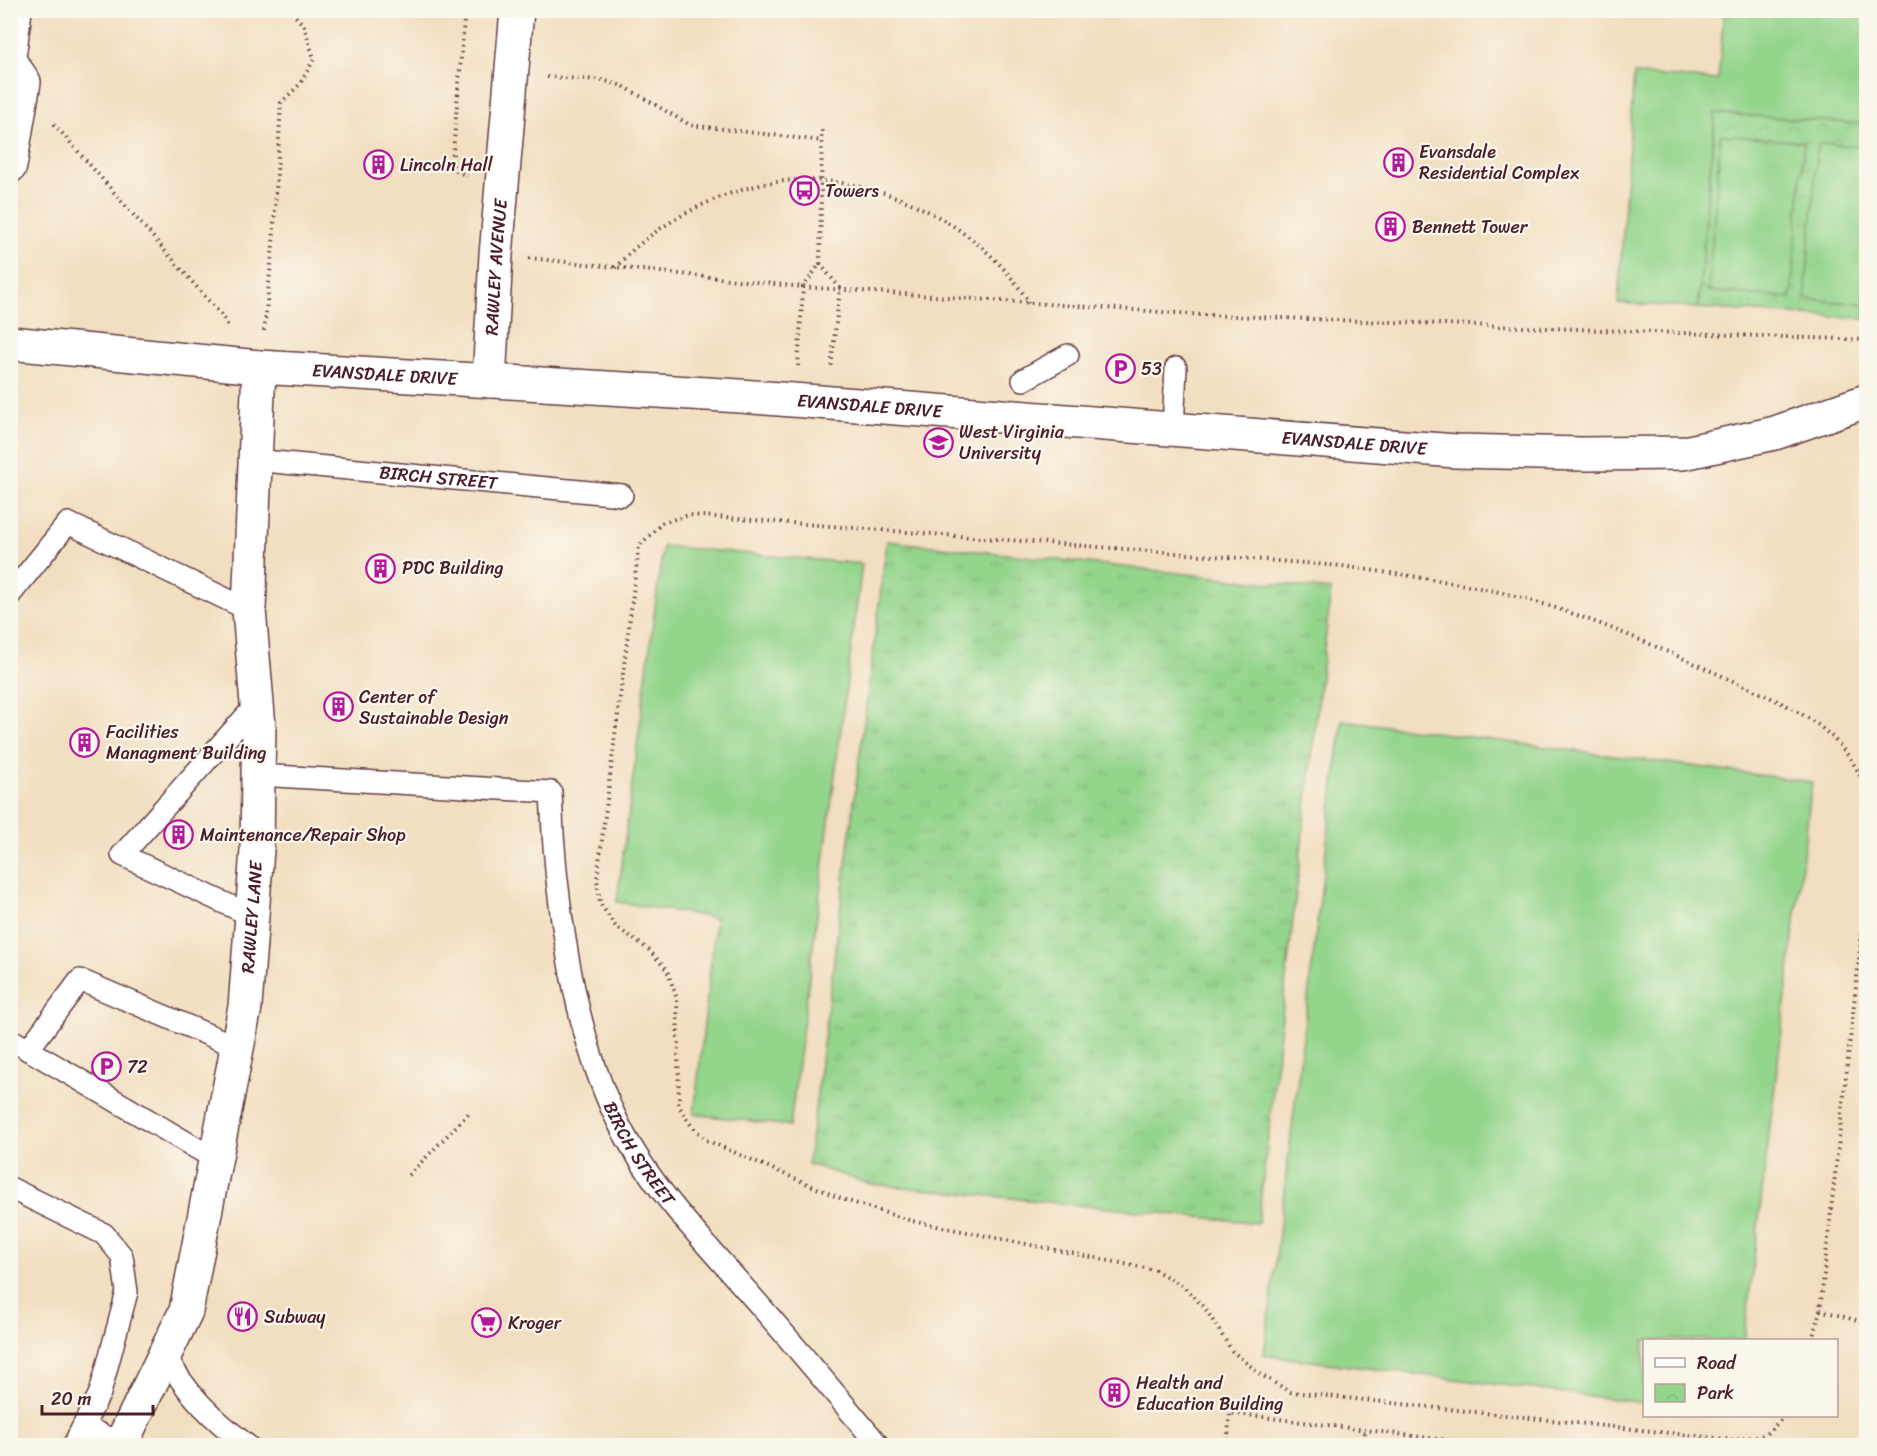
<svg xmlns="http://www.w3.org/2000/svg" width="1877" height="1456" viewBox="0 0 1877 1456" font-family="Sriracha,sans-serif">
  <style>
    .grass { fill: url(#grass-tufts); stroke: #6f7a5c; stroke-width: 1.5 }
    .park { fill: url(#park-crowns); stroke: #6f7a5c; stroke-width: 1.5 }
    .pitch { fill: #94d58c; stroke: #6f7a5c; stroke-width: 1.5 }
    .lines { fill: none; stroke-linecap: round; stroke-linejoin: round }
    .service-casing { stroke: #633c41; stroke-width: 24 }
    .minor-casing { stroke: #633c41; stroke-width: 36 }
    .tertiary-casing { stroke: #633c41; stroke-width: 36 }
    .path { stroke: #633c41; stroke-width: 4; stroke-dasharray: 1.5 4.5; stroke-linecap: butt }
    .service { stroke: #fff; stroke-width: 21 }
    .minor { stroke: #fff; stroke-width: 33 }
    .tertiary { stroke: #fff; stroke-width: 33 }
    .labels { text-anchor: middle; stroke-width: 4.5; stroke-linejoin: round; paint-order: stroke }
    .poi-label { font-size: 18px; fill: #4a1f2b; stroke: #fbf7ec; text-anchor: start }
    .street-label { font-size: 18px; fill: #4a1f2b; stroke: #fbf7ec }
  </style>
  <defs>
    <pattern id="grass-tufts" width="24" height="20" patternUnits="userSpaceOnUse" patternTransform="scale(1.5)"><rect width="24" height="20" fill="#94d58c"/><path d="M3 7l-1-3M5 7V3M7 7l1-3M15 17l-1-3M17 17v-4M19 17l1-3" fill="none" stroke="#81b679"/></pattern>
    <pattern id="park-crowns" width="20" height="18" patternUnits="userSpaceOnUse" patternTransform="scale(1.5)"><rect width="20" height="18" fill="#94d58c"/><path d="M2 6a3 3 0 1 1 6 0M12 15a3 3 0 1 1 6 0" fill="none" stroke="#81b679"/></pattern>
  </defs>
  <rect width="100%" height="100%" fill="#fbf7ec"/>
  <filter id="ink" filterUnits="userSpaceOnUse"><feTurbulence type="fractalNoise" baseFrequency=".0167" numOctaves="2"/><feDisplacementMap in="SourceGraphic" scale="12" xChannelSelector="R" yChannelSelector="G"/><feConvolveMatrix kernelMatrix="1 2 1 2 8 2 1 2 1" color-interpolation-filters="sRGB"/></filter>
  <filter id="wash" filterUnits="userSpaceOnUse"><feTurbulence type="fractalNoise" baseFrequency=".008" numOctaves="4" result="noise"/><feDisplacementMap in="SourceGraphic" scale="24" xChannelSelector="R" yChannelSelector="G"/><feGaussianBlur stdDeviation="1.35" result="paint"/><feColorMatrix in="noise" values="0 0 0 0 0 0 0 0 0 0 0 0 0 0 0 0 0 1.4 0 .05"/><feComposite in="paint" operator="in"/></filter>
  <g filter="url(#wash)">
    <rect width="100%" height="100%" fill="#f2dec0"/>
    <path class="grass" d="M887 541 1331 590 1258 1223 870 1184 808 1164Z"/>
    <path class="park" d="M1715 113 1866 124V319L1698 308Z"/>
    <g class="pitch">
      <path d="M1724 11H1866V124L1715 113 1698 308 1618 303 1634 74 1718 80Z"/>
      <path d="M1721 135 1804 142 1791 298 1708 291Z"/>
      <path d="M1818 143 1866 147V304L1805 299Z"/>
      <path d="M663 546 862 564 790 1126 694 1114 716 918 617 902Z"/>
      <path d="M1342 720 1812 782 1744 1340H1644V1403L1264 1355Z"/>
    </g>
  </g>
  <g filter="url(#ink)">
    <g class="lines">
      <defs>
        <g id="service">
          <path d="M1023 380 1068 355"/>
          <path d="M1173 429 1176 368"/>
          <path id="s1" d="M253 460 622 495"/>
          <path d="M10 595 68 523 249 610"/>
          <path id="s2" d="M258 775 551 792C554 892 572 1026 615 1116 644 1178 695 1232 740 1283 787 1336 833 1391 879 1446"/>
          <path d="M252 916 122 855 257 704"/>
          <path d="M10 1039 215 1159"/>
          <path d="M28 1050 80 980 237 1047"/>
          <path d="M10 1188 104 1234 122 1256 127 1292 100 1393 73 1446"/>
          <path d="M165 1354C185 1393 213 1419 248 1446"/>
          <path d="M84 1426 120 1444"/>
        </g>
        <g id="minor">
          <path id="s3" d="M10 343 259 367 740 396 1456 451 1582 454 1684 453 1775 433 1866 401"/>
          <path id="s4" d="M489 381 496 255 517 10"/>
          <path id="s5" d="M120 1446 186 1311 245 1007 257 850 258 775 259 727 249 610 259 367"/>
        </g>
        <g id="tertiary">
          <path d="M10 50 15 10"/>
          <path d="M10 62 24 82 10 166"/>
        </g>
      </defs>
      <use href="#service" class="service-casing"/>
      <use href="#minor" class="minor-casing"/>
      <use href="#tertiary" class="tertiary-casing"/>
      <g class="path">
        <path d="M465 10 452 164 457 171 467 176"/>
        <path d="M547 77 602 80 623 86 690 125 822 141"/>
        <path d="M54 124 223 317 229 328"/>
        <path d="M529 258 803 287 1205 315 1866 340"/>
        <path d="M820 264 840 288 831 368"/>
        <path d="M615 268C657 220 734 182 799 180 886 178 984 227 1029 303"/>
        <path d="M264 331 273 244 281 103 300 84 314 59 304 26 290 10"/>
        <path d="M798 366 803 287 820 264 822 129"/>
        <path d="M409 1175 470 1112"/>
        <path d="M1820 1310 1866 1323"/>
        <path d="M1812 1340 1820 1310 1866 896"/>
        <path d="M1785 1416 1765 1435 1734 1440 1291 1392 1261 1375 1232 1351 1205 1308 1183 1286 1155 1270 912 1221 842 1199 706 1140 691 1125 679 1106 677 999 667 970 648 949 616 927 600 903 597 879 639 546 662 523 689 515 1342 566C1407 576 1481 584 1543 604 1604 623 1662 649 1720 675 1784 705 1836 718 1866 788"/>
        <path d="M1227 1446 1230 1413 1494 1446"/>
        <path d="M1363 1446 1365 1430"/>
      </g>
      <use href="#service" class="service"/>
      <use href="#minor" class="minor"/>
      <use href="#tertiary" class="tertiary"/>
    </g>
  </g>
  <defs>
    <symbol id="building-ring" viewBox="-11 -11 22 22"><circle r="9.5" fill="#fbf7ec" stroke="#b5179e" stroke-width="1.5"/><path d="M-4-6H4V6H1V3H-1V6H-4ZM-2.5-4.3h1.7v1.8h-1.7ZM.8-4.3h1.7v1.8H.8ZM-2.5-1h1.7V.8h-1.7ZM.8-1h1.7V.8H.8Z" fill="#b5179e"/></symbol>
    <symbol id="bus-ring" viewBox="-11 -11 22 22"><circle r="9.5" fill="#fbf7ec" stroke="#b5179e" stroke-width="1.5"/><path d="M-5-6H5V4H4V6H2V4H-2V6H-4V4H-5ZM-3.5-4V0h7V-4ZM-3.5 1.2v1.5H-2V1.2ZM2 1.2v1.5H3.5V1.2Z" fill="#b5179e"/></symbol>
    <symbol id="parking-ring" viewBox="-11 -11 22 22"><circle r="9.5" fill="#fbf7ec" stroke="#b5179e" stroke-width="1.5"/><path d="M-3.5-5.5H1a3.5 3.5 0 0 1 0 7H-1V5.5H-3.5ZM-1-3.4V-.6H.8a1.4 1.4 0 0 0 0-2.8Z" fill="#b5179e"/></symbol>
    <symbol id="university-ring" viewBox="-11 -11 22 22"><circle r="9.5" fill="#fbf7ec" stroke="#b5179e" stroke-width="1.5"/><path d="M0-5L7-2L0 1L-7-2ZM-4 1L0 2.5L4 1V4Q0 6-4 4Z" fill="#b5179e"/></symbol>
    <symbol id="restaurant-ring" viewBox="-11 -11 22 22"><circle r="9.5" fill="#fbf7ec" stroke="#b5179e" stroke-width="1.5"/><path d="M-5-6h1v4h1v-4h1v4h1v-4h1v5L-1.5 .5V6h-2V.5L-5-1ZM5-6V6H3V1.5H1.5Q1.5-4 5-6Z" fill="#b5179e"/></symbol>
    <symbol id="supermarket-ring" viewBox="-11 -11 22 22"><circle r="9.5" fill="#fbf7ec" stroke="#b5179e" stroke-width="1.5"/><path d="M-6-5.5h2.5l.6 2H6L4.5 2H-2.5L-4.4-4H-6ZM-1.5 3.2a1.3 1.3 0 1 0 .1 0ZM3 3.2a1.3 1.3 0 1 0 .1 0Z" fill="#b5179e"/></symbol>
  </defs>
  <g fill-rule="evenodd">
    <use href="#building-ring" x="1382" y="146" width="33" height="33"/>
    <use href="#building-ring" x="362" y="148" width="33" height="33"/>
    <use href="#bus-ring" x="788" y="174" width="33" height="33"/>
    <use href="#building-ring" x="1374" y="210" width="33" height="33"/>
    <use href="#parking-ring" x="1104" y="352" width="33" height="33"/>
    <use href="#university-ring" x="922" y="426" width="33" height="33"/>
    <use href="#building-ring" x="364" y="552" width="33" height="33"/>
    <use href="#building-ring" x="322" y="690" width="33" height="33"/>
    <use href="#building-ring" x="68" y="726" width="33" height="33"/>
    <use href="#building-ring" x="162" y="818" width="33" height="33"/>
    <use href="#parking-ring" x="90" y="1050" width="33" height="33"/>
    <use href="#restaurant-ring" x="226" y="1300" width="33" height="33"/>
    <use href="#supermarket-ring" x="470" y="1306" width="33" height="33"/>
    <use href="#building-ring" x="1098" y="1376" width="33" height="33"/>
  </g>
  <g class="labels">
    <g class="poi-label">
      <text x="1419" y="158">Evansdale<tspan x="1419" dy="21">Residential Complex</tspan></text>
      <text x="400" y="171">Lincoln Hall</text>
      <text x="825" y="197">Towers</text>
      <text x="1412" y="233">Bennett Tower</text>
      <text x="1141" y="375">53</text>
      <text x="959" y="438">West Virginia<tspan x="959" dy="21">University</tspan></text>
      <text x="402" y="574">PDC Building</text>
      <text x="359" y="703">Center of<tspan x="359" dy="21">Sustainable Design</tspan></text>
      <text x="106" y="738">Facilities<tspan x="106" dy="21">Managment Building</tspan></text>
      <text x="200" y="841">Maintenance/Repair Shop</text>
      <text x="127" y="1073">72</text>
      <text x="264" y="1323">Subway</text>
      <text x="508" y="1329">Kroger</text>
      <text x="1136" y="1389">Health and<tspan x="1136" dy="21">Education Building</tspan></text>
    </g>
    <g class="street-label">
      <text dy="6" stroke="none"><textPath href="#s4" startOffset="114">RAWLEY AVENUE</textPath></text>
      <text dy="6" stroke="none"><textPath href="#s3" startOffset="376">EVANSDALE DRIVE</textPath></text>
      <text dy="6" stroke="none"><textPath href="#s3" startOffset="862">EVANSDALE DRIVE</textPath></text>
      <text dy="6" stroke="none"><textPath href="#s3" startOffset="1348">EVANSDALE DRIVE</textPath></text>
      <text dy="6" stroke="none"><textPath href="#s1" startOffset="186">BIRCH STREET</textPath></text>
      <text dy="6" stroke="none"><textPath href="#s5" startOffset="550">RAWLEY LANE</textPath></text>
      <text dy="6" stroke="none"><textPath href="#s2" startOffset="670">BIRCH STREET</textPath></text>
    </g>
  </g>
  <rect width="1877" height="1456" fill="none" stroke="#fbf7ec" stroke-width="36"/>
  <rect x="1643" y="1339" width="195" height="78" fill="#fbf7ec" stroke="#b4a19f" stroke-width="1.5"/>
  <rect x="1655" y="1358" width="30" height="9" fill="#ffffff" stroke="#b4a19f" stroke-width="1.5"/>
  <text x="1697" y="1369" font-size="18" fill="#4a1f2b">Road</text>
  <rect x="1655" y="1384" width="30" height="18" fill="url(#park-crowns)" stroke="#b4a19f" stroke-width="1.5"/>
  <text x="1697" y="1399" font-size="18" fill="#4a1f2b">Park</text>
  <path d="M42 1405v9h111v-9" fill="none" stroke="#4a1f2b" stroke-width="3"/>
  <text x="51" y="1405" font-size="18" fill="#4a1f2b" stroke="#fbf7ec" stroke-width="4.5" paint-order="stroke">20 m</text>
</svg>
